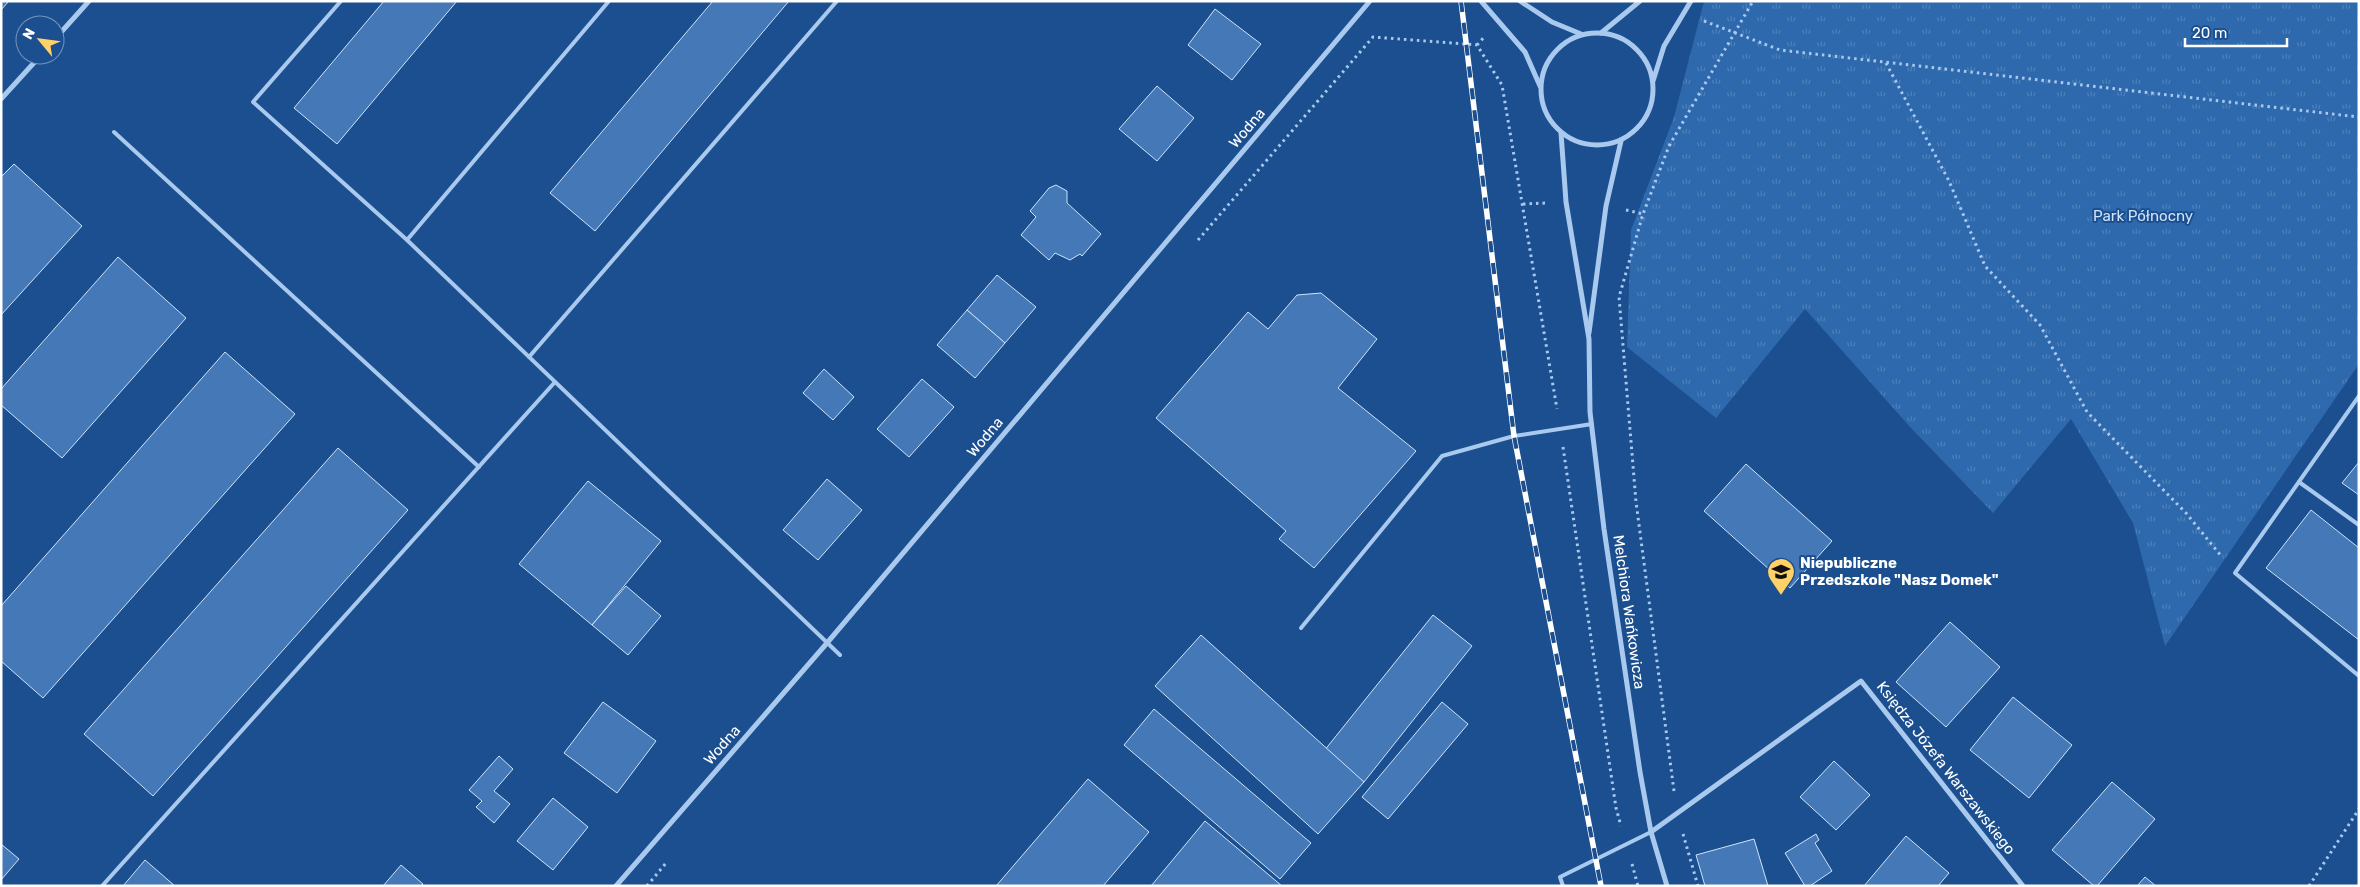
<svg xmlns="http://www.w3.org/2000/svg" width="2360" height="887" viewBox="0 0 2360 887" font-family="Rubik,sans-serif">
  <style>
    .park { fill: url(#park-tufts) }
    .building { fill: #4478b7; stroke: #cfe3fa }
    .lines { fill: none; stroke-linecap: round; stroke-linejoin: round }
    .path { stroke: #a9c9ee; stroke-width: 3; stroke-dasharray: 2.5 4; stroke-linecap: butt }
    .service { stroke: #a9c9ee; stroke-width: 4 }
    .minor { stroke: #a9c9ee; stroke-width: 5 }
    .rail-casing { stroke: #fff; stroke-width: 5.5 }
    .rail { stroke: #1b4f8f; stroke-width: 4; stroke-dasharray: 11; stroke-linecap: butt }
    .labels { text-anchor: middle; stroke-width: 4; stroke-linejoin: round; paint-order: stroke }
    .street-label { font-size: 15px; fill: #fff; stroke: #1b4f8f }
    .park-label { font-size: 15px; fill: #cfe3fa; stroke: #1b4f8f }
    .poi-label { font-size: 15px; font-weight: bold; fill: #fff; stroke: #1b4f8f; text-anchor: start }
  </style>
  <defs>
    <pattern id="park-tufts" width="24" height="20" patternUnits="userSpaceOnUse" patternTransform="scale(1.25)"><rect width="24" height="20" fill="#2e69ad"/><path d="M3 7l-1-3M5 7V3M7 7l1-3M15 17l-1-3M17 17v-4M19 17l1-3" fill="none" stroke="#4d80b9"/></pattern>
  </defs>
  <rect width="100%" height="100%" fill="#1b4f8f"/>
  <path class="park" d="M1706 1H2359V364L2165 646 2133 523 2071 419 1993 513 1911 428 1805 309 1716 418 1627 347 1631 230 1674 117 1703 5Z"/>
  <g class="building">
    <path d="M1 1H9L1 10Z"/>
    <path d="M384 1H457L337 144 294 108Z"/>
    <path d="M713 1H789L595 231 550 193Z"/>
    <path d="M1215 9 1261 44 1232 80 1188 45Z"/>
    <path d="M1157 86 1194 118 1157 161 1119 129Z"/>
    <path d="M14 164 82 226 1 315V177Z"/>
    <path d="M1056 185 1067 191V203L1101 234 1082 256 1080 254 1070 260 1055 253 1049 260 1021 235 1036 217 1030 211 1049 188Z"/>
    <path d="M118 257 186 318 62 458 1 405V389Z"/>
    <path d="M997 275 1036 307 1005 343 967 310Z"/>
    <path d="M1321 293 1377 339 1338 388 1416 451 1314 568 1279 539 1286 531 1156 418 1248 312 1268 329 1297 295Z"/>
    <path d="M967 310 1005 343 975 378 937 345Z"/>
    <path d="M225 352 295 414 43 698 1 661V606Z"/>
    <path d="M824 369 854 397 833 420 803 393Z"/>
    <path d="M922 379 954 407 909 457 877 429Z"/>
    <path d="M338 448 408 510 153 796 84 734Z"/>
    <path d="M2359 462V495L2342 483Z"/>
    <path d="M1746 464 1832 541 1790 588 1704 511Z"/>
    <path d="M827 479 862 510 818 560 783 530Z"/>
    <path d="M588 481 661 541 592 625 519 564Z"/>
    <path d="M2311 510 2359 548V640L2266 568Z"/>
    <path d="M626 586 661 616 628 655 592 625Z"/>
    <path d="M1433 615 1472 646 1364 782 1324 751Z"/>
    <path d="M1950 622 2000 667 1946 727 1896 682Z"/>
    <path d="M1201 635 1364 782 1318 834 1155 686Z"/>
    <path d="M2013 697 2072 745 2029 798 1970 750Z"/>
    <path d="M603 702 656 741 617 793 564 753Z"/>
    <path d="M1442 702 1468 724 1388 819 1362 797Z"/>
    <path d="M1154 709 1311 843 1280 879 1124 745Z"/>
    <path d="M499 756 513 769 494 791 510 804 494 823 476 807 482 801 469 790Z"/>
    <path d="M1834 761 1870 795 1836 830 1800 797Z"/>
    <path d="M1088 779 1149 832 1103 886H996Z"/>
    <path d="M2112 782 2155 819 2097 886H2094L2052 850Z"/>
    <path d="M553 798 588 827 553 870 517 841Z"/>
    <path d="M1205 821 1282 886H1151Z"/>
    <path d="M1816 834 1819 840 1815 843 1832 871 1810 886H1805L1785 853Z"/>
    <path d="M1906 836 1949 873 1938 886H1864Z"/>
    <path d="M1754 839 1768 886H1705L1696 855Z"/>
    <path d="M1 844 19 859 1 880Z"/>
    <path d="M145 860 175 886H123Z"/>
    <path d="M401 865 423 884 421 886H383Z"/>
    <path d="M2145 877 2156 886H2137Z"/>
  </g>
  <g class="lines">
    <g class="path">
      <path d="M1339 2V1"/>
      <path d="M1704 21 1780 50 2359 117"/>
      <path d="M1477 45 1485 36"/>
      <path d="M1886 63 1949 181 1985 266 2040 325 2087 412 2186 513 2222 557"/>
      <path d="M1523 204 1546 203"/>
      <path d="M1626 210 1643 214"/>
      <path d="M1198 240 1373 37 1477 45 1502 85 1557 409"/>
      <path d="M1563 447 1616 808 1621 826"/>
      <path d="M1674 791 1636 502 1619 297 1643 214 1669 146 1753 1"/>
      <path d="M1683 834 1698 886"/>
      <path d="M1632 864 1638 886"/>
      <path d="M647 886 666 863"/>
      <path d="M2309 886 2359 809"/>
    </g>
    <g class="service">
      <path d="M341 1 253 102 407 240"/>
      <path d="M609 1 407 240 840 655"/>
      <path d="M114 132 479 467"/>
      <path d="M529 357 837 1"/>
      <path d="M2359 396 2235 573 2359 676"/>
      <path d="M2299 482 2359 525"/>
      <path d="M1301 628 1442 456 1514 436 1592 424"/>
      <path d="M102 886 555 382"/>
      <path d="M1563 886 1560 877 1651 832"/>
    </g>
    <g class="minor">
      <path d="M1481 1 1525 52 1540 86"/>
      <path d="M1520 1 1552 22 1581 34"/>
      <circle cx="1597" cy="89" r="56"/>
      <path d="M1601 33 1640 1"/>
      <path d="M55 39 89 1"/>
      <path d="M1653 81 1664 46 1691 1"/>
      <path d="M1 99 41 55"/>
      <path d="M1561 133 1566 202 1589 339 1590 412 1604 529 1640 772 1651 832 1667 886"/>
      <path d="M1589 333 1606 206 1621 141"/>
      <path d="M1651 832 1861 681 2023 886"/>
      <path d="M616 886 827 643 1370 1"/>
    </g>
    <defs>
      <path id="rail" d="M1461 1 1514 436 1601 886"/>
    </defs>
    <use href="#rail" class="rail-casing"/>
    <use href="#rail" class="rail"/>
  </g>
  <defs>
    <symbol id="school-pin" viewBox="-11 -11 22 30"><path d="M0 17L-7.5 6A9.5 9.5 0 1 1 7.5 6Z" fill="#ffd166" stroke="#1b4f8f"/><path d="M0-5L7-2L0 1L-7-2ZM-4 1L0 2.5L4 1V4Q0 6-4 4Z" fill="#111"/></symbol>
  </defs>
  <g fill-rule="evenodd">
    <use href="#school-pin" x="1765" y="556" width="32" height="43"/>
  </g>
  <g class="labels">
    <g class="street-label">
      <text transform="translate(1247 128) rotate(-50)" y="5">Wodna</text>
      <text transform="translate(985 437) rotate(-50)" y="5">Wodna</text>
      <text transform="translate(1629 612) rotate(82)" y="5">Melchiora Wańkowicza</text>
      <text transform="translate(722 745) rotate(-49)" y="5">Wodna</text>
      <text transform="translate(1946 768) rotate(52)" y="5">Księdza Józefa Warszawskiego</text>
    </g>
    <g class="park-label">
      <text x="2143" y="221">Park Północny</text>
    </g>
    <g class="poi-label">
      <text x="1800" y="568">Niepubliczne<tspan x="1800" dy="17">Przedszkole "Nasz Domek"</tspan></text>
    </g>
  </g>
  <rect width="2360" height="887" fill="none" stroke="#ffffff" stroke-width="5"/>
  <g transform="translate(40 40) rotate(299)"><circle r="24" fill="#1b4f8f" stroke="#7695bc"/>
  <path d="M0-4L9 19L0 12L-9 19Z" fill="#ffd166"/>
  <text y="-8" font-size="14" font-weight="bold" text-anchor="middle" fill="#ffffff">N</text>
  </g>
  <path d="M2185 38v8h102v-8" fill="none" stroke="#ffffff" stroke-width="2.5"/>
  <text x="2192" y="38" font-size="15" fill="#ffffff" stroke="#1b4f8f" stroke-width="4" paint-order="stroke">20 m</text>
</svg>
